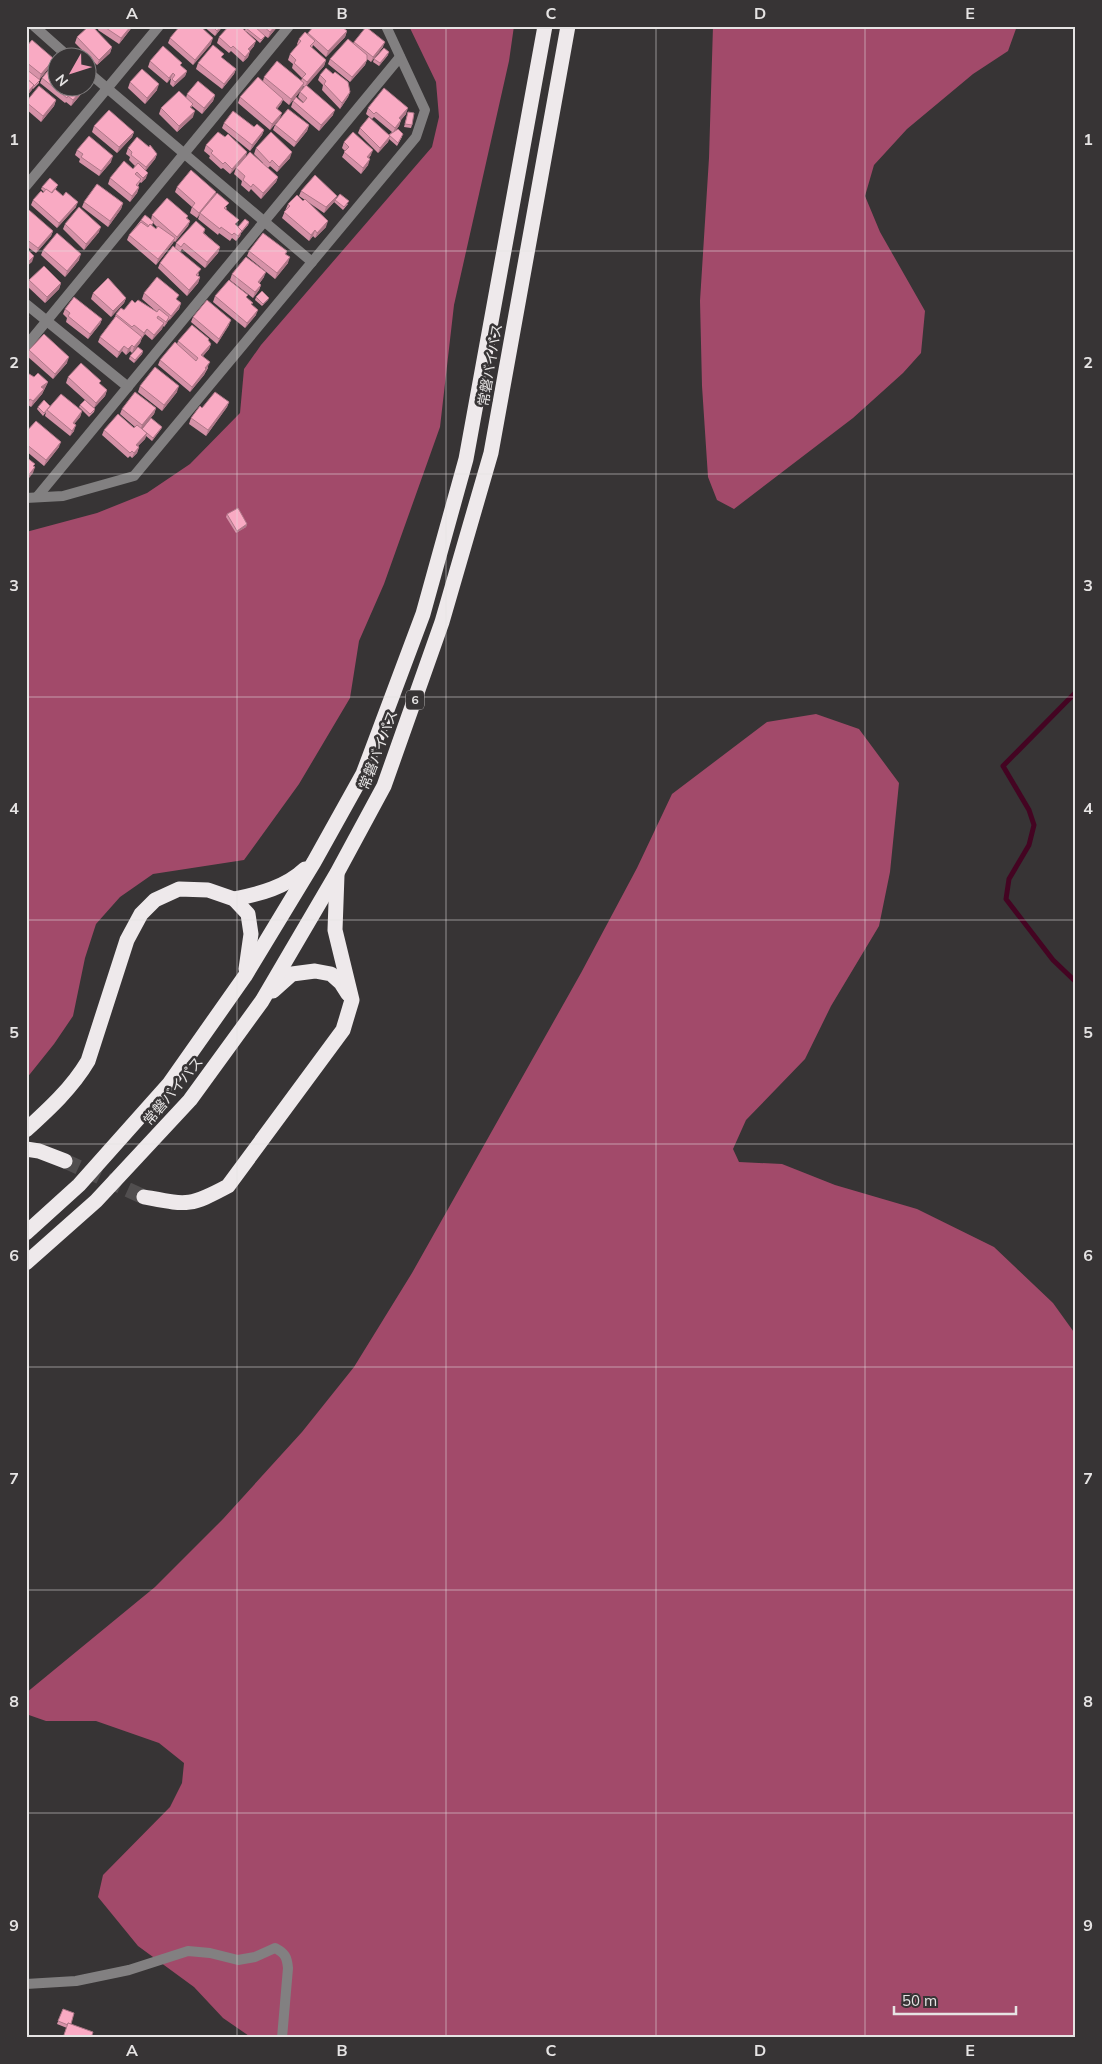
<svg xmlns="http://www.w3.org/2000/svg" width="1102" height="2064" viewBox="0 0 1102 2064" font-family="Mulish,'Noto Sans JP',sans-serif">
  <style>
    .forest { fill: #a24a6a }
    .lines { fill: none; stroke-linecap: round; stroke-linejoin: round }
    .stream { stroke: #440422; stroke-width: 5 }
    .highway-tunnel { stroke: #514e4f; stroke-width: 15; stroke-dasharray: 15 8; stroke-linecap: butt }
    .street { stroke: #828081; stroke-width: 10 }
    .highway { stroke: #eee9eb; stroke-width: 15 }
    .wall { fill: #d692a8; fill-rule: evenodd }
    .shaded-wall { fill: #ae7788 }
    .building { fill: #f9aac3; stroke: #ae7788 }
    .grid { fill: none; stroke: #e6e4e4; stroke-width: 1; stroke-opacity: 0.55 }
    .labels { text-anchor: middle; stroke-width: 5; stroke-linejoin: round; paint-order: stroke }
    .shield { fill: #373435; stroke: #b2afb0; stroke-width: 1 }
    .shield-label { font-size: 12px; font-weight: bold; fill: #e6e4e4 }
    .street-label { font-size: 14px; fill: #e6e4e4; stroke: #373435 }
    .neatline { fill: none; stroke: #e6e4e4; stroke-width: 2 }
    .grid-label { font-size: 16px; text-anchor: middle; font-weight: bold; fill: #e6e4e4 }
  </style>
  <rect width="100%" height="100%" fill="#373435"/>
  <g class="forest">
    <path d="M409 26H514L509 61 454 305 440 427 384 584 359 641 350 698 299 784 244 860 153 874 120 897 96 924 85 958 73 1016 54 1044 26 1079V532L97 513 147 493 190 464 240 413 244 369 261 345 432 147 439 117 436 82Z"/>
    <path d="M713 26H1017L1008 51 973 74 907 129 874 165 865 196 880 232 925 311 921 353 903 373 853 418 734 509 717 500 708 477 702 386 700 301 709 158Z"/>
    <path d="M816 714 859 729 899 783 890 872 879 926 831 1006 805 1059 746 1120 733 1149 739 1162 782 1164 835 1185 917 1209 994 1247 1053 1303 1076 1335V2038H252L223 2018 194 1987 138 1946 98 1897 103 1875 170 1807 182 1783 184 1763 159 1743 96 1721H46L26 1714V1693L155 1587 223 1519 302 1432 354 1367 412 1273 581 973 637 868 672 794 767 722Z"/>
  </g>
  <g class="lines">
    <path class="stream" d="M1076 692 1003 766 1029 810 1034 825 1029 845 1009 879 1006 899 1053 960 1076 982"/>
    <path class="highway-tunnel" d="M65 1161 144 1197"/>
    <g class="street">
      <path d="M34 26 70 58"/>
      <path d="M88 72 312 262"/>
      <path d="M26 186 159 26"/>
      <path d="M26 304 128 387"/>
      <path d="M26 346 289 26"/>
      <path d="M37 497 400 57"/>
      <path d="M26 498 63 496 134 476 416 137 425 110 386 26"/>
      <path d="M26 1984 76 1981 129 1970 188 1951 210 1953 238 1960 255 1957 275 1948C285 1953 287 1957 288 1968L282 2038"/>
    </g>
    <g class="highway">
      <path d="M234 899C260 894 286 887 305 869"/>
      <path d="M273 991 292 974 315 971 331 974 341 983 348 994"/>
      <path d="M26 1130C49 1109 72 1088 88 1061L127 940 141 914 155 900 179 889 208 890 234 899 248 914 251 934 246 969"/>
      <path d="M26 1149 39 1151 65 1161"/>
      <path d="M144 1197C187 1205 189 1207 228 1186L343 1030 352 1000 335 930 337 875"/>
      <path d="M26 1233 79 1185 169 1084 245 976 314 862 363 774 423 614 466 459 545 26"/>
      <path d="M26 1263 96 1201 190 1100 262 1001 337 873 384 786 442 622 491 453 568 26"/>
    </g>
  </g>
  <g class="wall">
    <path d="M98 26H133L119 44 98 30 99 27Z"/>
    <path d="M203 26H223L215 36Z"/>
    <path d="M254 26H278L268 38 265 36 264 38 260 43 246 31 254 46 250 51 248 57 243 62 231 51 229 53 217 43 219 37 245 30 246 28Z"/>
    <path d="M347 31 345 37 326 57 313 45 312 48 326 60 324 66 306 86 333 115 319 131 291 107 293 101 303 102 298 97 300 92 304 87 303 86 302 89 289 105 283 100 281 104 277 109 280 118 270 130 238 103 240 97 263 81 264 77 301 81 302 78 292 68 293 64 288 60 290 54 298 45 297 44 299 39 307 34 308 33Z"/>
    <path d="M77 37 112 47 110 53 97 65 75 43Z"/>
    <path d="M170 38 211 44 193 65 168 43Z"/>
    <path d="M354 42 383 47 371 62 367 59 365 65 350 82 328 64 330 59 353 43Z"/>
    <path d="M26 47 54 59 52 64 39 80V83L33 89V88L26 97Z"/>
    <path d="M388 55 379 66 373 62 374 59Z"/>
    <path d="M222 58 236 69 234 74 222 89 196 69 198 63Z"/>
    <path d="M150 61 181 66 187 71 185 76 173 87 170 84 171 78 167 83 148 67Z"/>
    <path d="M333 74 350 92 348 97 340 109 322 90 323 85 318 80 320 75Z"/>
    <path d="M42 78 83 88 82 93 71 106 66 102 65 103 40 83Z"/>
    <path d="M130 82 157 90 145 104 128 88Z"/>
    <path d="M187 94 215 95 213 101 202 114 192 106 191 108 193 117 177 132 159 114 161 108 186 98Z"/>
    <path d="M56 100 54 106 41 122 26 109V102Z"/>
    <path d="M368 108 406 114 401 120 399 126 396 130 402 137 397 146 389 139 388 142 378 153 358 133 360 128 389 135 392 132 374 117 372 119 366 114Z"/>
    <path d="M408 112 412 125 411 128 404 127Z"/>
    <path d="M224 123 264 130 262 135 250 151 222 128Z"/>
    <path d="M275 125H309L307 131 294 147 273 130Z"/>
    <path d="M94 126 134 132 132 137 117 153 92 132Z"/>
    <path d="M225 137 247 152 245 158 230 174 223 168 221 169 209 158 210 156 204 151 206 145Z"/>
    <path d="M344 142 371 155 369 158 368 165 361 174 342 157 345 151 342 148Z"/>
    <path d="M128 148 157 154 155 159 145 171 146 178 141 183 140 182 138 186 139 187 137 193 130 202 108 184 110 178 133 169 135 166 129 160 130 157 126 154Z"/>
    <path d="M256 148 290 158 277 172 270 166 268 168 278 177 276 182 261 199 251 189 249 192 241 185 242 181 234 174 236 168 263 163 254 154Z"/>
    <path d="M77 150 111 162 99 176 79 162 80 159 75 155Z"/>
    <path d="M42 187H57L55 190 76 207 57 228 31 205 33 200 44 192 41 189Z"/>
    <path d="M177 187 216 192 215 196 227 208 226 209 236 226 238 227 249 222 248 225 241 233 240 236 236 241 232 238 230 241 219 233 218 235 198 219 200 214 197 218 190 213 192 207 175 192Z"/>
    <path d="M301 191 335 201 324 213 308 202 326 227 315 238 313 236 309 241 282 218 288 204 303 201 305 200 299 196Z"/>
    <path d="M335 200 348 204 343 210 334 202Z"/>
    <path d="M84 202 123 203 121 209 108 227 82 207Z"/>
    <path d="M26 213 53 231 51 236 36 253 26 246Z"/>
    <path d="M152 215 188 216 187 218 190 221 188 226 175 242 174 241 173 243 156 265 127 240 129 235 141 220H151ZM153 223 157 227 156 229 152 226Z"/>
    <path d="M65 224 99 232 84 250 63 229Z"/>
    <path d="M205 229 204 233 220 247 218 253 205 268 182 249 180 252 199 274 198 276 200 277 198 283 187 296 158 268 160 263 175 248 176 243Z"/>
    <path d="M43 250 79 260 65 277 41 255Z"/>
    <path d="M249 251H287L286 254 288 263 275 279 247 256Z"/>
    <path d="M232 274 264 277 259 284 261 285 259 290 253 298 230 280Z"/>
    <path d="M29 280 61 283 59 289 45 303 27 286Z"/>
    <path d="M93 293 126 298 124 303 111 317 91 299Z"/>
    <path d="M144 293 177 300 181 303 179 309 168 321 164 327 163 326 162 329 152 340 145 334 142 338 140 343 132 353 130 351 126 355 122 351 117 358 98 342 100 337 114 319 116 314 135 303 157 312 142 299Z"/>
    <path d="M215 296 247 298 256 315 245 328 213 302Z"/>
    <path d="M256 297 269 298 268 300 262 306 255 300Z"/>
    <path d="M65 309 102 319 100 324 88 339 66 322 67 318 63 314Z"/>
    <path d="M193 317 229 325 217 344 191 322Z"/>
    <path d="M178 341H208L211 344 209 349 203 356 208 368 204 375 190 392 158 365 160 360 177 344Z"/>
    <path d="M29 350 67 363 53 379 27 356Z"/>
    <path d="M143 351 142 354 134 363 129 359 130 356Z"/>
    <path d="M26 372 34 377 48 382 42 394 31 407 28 405 26 407Z"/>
    <path d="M68 377 100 384 107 390 105 396 94 408 66 383Z"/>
    <path d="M140 386 177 392 162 411 138 392Z"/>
    <path d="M229 402 227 407 206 436 189 424 191 418 202 408Z"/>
    <path d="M80 405 95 409 94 412 89 417 79 407Z"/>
    <path d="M50 406 82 411 80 417 74 424V431L70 436 45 416 46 412 43 416 37 409 38 407Z"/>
    <path d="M156 408 154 414 141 429H142L162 427 161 429 152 441 146 436 145 439 138 446 139 447 137 453 132 458 130 456 128 458 102 435 104 430 134 428 135 427 120 414 122 409Z"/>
    <path d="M26 432 59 447 44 466 26 451Z"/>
    <path d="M227 514 247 524 246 527 236 533 226 517Z"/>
    <path d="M63 2009 71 2024 67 2028 57 2024Z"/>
  </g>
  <g class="shaded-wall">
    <path d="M131 26H133L119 44 121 38Z"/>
    <path d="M221 26H223L215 36 217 31Z"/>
    <path d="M275 26H278L268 38 270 32Z"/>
    <path d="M347 31 345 37 326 57 328 51Z"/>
    <path d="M213 38 211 44 193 65 195 60Z"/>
    <path d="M256 41 254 46 246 55 248 49Z"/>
    <path d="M385 42 383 47 371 62 373 57Z"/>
    <path d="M112 47 110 53 97 65 99 60Z"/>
    <path d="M250 51 248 57 243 62 245 57Z"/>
    <path d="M389 52 388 55 379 66 380 63Z"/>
    <path d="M54 59 52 64 39 80 41 74Z"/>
    <path d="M326 60 324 66 305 88 307 82Z"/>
    <path d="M367 60 365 65 350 82 352 77Z"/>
    <path d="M236 69 234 74 222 89 224 84Z"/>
    <path d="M187 71 185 76 173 87 175 82Z"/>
    <path d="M173 73 171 78 167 83 169 78Z"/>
    <path d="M304 83 302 89 289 105 291 99Z"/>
    <path d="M159 84 157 90 145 104 147 98Z"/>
    <path d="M34 85 32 90 26 97V94Z"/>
    <path d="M83 88 82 93 71 106 73 100Z"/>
    <path d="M350 92 348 97 340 109 342 103Z"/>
    <path d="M215 95 213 101 202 114 204 108Z"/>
    <path d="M283 99 281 104 274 113 276 108Z"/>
    <path d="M56 100 54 106 41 122 43 116Z"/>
    <path d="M408 108 406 114 397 124 399 118Z"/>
    <path d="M335 110 333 115 319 131 321 125Z"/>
    <path d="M195 111 193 117 177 132 179 126Z"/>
    <path d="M282 113 280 118 270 130 272 124Z"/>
    <path d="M401 120 399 126 393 133 395 128Z"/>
    <path d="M309 125 307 131 294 147 296 142Z"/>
    <path d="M264 130 262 135 250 151 252 145Z"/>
    <path d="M134 132 132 137 117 153 119 147Z"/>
    <path d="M390 136 388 142 378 153 380 148Z"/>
    <path d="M373 150 371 155 365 162 367 157Z"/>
    <path d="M247 152 245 158 230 174 232 169Z"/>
    <path d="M292 152 290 158 277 172 279 167Z"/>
    <path d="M157 154 155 159 144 173 146 167Z"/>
    <path d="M113 156 111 162 99 176 101 171Z"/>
    <path d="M370 159 368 165 361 174 363 168Z"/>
    <path d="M148 173 146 178 141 183 143 178Z"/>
    <path d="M278 177 276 182 261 199 263 193Z"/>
    <path d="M139 187 137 193 130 202 132 196Z"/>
    <path d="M216 192 214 198 197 218 199 213Z"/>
    <path d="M337 196 335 201 324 213 326 207Z"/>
    <path d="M78 202 76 207 57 228 59 223Z"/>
    <path d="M123 203 121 209 108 227 110 221Z"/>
    <path d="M190 221 188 226 175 242 177 237Z"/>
    <path d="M328 221 326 227 315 238 317 233Z"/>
    <path d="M249 222 248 225 241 233 240 236 236 241 238 236Z"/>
    <path d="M101 227 99 232 84 250 86 244Z"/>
    <path d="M315 230 313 236 309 241 311 235Z"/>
    <path d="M53 231 51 236 36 253 38 248Z"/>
    <path d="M175 238 173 243 156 265 158 259Z"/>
    <path d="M220 247 218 253 205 268 207 262Z"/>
    <path d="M81 254 79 260 65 277 67 271Z"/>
    <path d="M34 256 32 262 26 267V264Z"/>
    <path d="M290 257 288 263 275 279 277 273Z"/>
    <path d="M266 272 264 277 256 288 258 282Z"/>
    <path d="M200 277 198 283 187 296 189 290Z"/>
    <path d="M61 283 59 289 45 303 47 297Z"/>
    <path d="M261 285 259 290 253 298 255 292Z"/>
    <path d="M126 298 124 303 111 317 113 311Z"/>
    <path d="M181 303 179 309 169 321 171 316Z"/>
    <path d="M258 310 256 315 245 328 247 323Z"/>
    <path d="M169 317 167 323 164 327 166 322Z"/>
    <path d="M102 319 100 324 88 339 90 334Z"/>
    <path d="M231 320 229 325 217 344 219 339Z"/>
    <path d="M164 323 162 329 152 340 154 335Z"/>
    <path d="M147 329 145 334 142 338 144 333Z"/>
    <path d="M142 337 140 343 132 353 134 347Z"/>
    <path d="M211 344 209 349 199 360 201 355Z"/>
    <path d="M132 345 130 351 126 355 128 349Z"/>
    <path d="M124 346 122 351 117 358 119 352Z"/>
    <path d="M143 351 142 354 134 363 135 360Z"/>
    <path d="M69 357 67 363 53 379 55 374Z"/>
    <path d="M210 362 204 375 190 392 192 387Z"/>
    <path d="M48 382 42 394 31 407 33 401 41 387Z"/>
    <path d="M179 386 177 392 162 411 164 405Z"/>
    <path d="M107 390 105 396 94 408 96 403Z"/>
    <path d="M30 399 28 405 26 407V404Z"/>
    <path d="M229 402 227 407 206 436 208 430Z"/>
    <path d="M156 408 154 414 140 431 142 425Z"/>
    <path d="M82 411 80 417 71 428 73 423Z"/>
    <path d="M76 425 74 431 70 436 72 431Z"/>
    <path d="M162 427 161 429 152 441 153 438Z"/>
    <path d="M147 433 145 439 134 450 136 445Z"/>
    <path d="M61 442 59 447 44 466 46 460Z"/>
    <path d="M139 447 137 453 132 458 134 453Z"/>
    <path d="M35 467 33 473 26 482 27 477Z"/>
    <path d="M247 524 246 527 236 533 237 531Z"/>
  </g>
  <g class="building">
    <path d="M89 26H92L112 47 99 60 77 37Z"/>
    <path d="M103 26H131L121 38Z"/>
    <path d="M180 26H200L213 38 195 60 170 38Z"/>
    <path d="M212 26H221L217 31Z"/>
    <path d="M229 26H240L256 41 248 49 250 51 245 57 233 46 231 48 219 37Z"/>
    <path d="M247 26H254L265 36 261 40 246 28Z"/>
    <path d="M263 26H275L270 32Z"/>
    <path d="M314 26H341L347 31 328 51 308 33Z"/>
    <path d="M366 27 385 42 373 57 354 42Z"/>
    <path d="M305 32 315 41 310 46 326 60 307 82 302 78 306 74 294 63 296 60 290 54 301 41 299 39Z"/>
    <path d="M348 39 367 55V60L352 77 330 59Z"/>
    <path d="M32 40 54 59 41 74 26 62V47Z"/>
    <path d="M213 45 224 54 221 57 236 69 224 84 198 63Z"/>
    <path d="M163 46 182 63 180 65 187 71 175 82 172 79 175 75 173 73 169 78 150 61Z"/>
    <path d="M384 48 389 52 380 63 374 59Z"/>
    <path d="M56 61 58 63V88H83L73 100 68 96 67 98 42 78Z"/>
    <path d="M277 61 304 83 291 99 264 77Z"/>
    <path d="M326 68 333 74 335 72 348 82 350 92 342 103 324 84 326 81 320 75Z"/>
    <path d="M26 69 40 80 34 86V85L26 78 28 76 26 74Z"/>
    <path d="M142 69 159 84 147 98 130 82Z"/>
    <path d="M258 77 283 99 276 108 282 113 272 124 240 97Z"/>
    <path d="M26 78 34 85 26 94Z"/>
    <path d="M198 81 215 95 204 108 187 94Z"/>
    <path d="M306 85 335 110 321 125 293 101 296 97 303 103 307 98 300 92Z"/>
    <path d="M39 86 56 100 43 116 26 102Z"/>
    <path d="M384 88 408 108 399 118 401 120 395 128 376 112 374 114 368 108Z"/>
    <path d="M179 91 193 104 190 107 195 111 179 126 161 108Z"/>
    <path d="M288 109 309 125 296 142 275 125Z"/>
    <path d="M109 110 134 132 119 147 94 126Z"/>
    <path d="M233 111 254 127 257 124 264 130 252 145 224 123Z"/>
    <path d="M408 112 414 113 412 125 405 124Z"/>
    <path d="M369 117 390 136 380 148 360 128Z"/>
    <path d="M398 129 403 134 398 143 389 135Z"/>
    <path d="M218 132 225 137 228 134 247 152 232 169 225 162 223 164 211 153 213 151 206 145Z"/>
    <path d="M271 132 292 152 279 167 272 160 270 163 256 148Z"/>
    <path d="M353 132 373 150 367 157 370 159 363 168 344 152 349 147 344 142Z"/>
    <path d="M89 136 113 156 101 171 81 157 83 154 77 150Z"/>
    <path d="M137 137 149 147 150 145 157 154 146 167 131 155 132 152 128 148Z"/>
    <path d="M250 152 278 177 263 193 253 184 251 187 243 180 245 176 236 168Z"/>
    <path d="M124 161 133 169 138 163 148 173 143 178 137 172 135 174 141 179 136 185 139 187 132 196 110 178Z"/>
    <path d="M191 170 216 192 199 213 192 207 195 203 177 187Z"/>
    <path d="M315 175 337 196 326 207 301 191Z"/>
    <path d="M50 178 58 185 51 193 42 187Z"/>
    <path d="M97 184 123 203 110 221 84 202Z"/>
    <path d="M46 189 52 193 55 189 63 196 66 192 78 202 59 223 33 200 41 191 43 193Z"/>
    <path d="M217 193 229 203 224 208 239 220 235 224 242 231 238 236 234 233 232 235 221 227 220 229 200 213Z"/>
    <path d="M340 194 349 201 344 207 335 200Z"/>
    <path d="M297 195 303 201 305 199 328 221 317 233 315 230 311 235 284 212 290 206 288 204Z"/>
    <path d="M167 198 188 216 186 218 190 221 177 237 152 215Z"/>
    <path d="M79 207 101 227 86 244 65 224Z"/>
    <path d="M29 210 53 231 38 248 26 239V213Z"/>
    <path d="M145 215 154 222 151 225 150 224 149 226 141 220Z"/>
    <path d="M245 219 249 222 242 231 238 227Z"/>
    <path d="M196 221 205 229 203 233 220 247 207 262 184 243 181 247 176 243Z"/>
    <path d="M141 222 148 227 150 224 156 229 158 226 175 238 158 259 129 235Z"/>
    <path d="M57 233 81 254 67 271 43 250Z"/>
    <path d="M263 233 287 251 285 254 290 257 277 273 249 251Z"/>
    <path d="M173 246 201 269 196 275 200 277 189 290 160 263Z"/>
    <path d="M27 249 34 256 26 264V250Z"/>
    <path d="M246 257 266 272 258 282 261 285 255 292 232 274Z"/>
    <path d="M44 266 61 283 47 297 29 280Z"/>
    <path d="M157 277 179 295 176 299 181 303 171 316 144 293Z"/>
    <path d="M108 278 126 298 113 311 93 293Z"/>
    <path d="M229 280 248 295 246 297 253 303 251 304 258 310 247 323 215 296Z"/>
    <path d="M262 291 269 298 263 304 256 297Z"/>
    <path d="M74 297 102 319 90 334 68 316 70 313 65 309Z"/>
    <path d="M132 300 135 303 138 300 157 312 159 309 169 317 166 322 158 316 157 318 164 323 154 335 147 329 144 333 134 325 132 327 116 314 121 308 124 310Z"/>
    <path d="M207 300 231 320 219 339 193 317Z"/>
    <path d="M26 314 29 316 26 320Z"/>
    <path d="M116 316 142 337 134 347 132 345 128 349 124 346 119 352 100 337Z"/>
    <path d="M192 325 209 339 208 340 211 344 201 355 210 362 205 368 206 369 192 387 160 360 175 342 196 361 198 358 178 341Z"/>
    <path d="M44 334 69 357 55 374 29 350Z"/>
    <path d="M138 347 143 351 135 360 130 356Z"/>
    <path d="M81 363 101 381 99 383 107 390 96 403 68 377Z"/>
    <path d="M155 367 179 386 164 405 140 386Z"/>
    <path d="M26 372 34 377 38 373 48 382 41 387 44 389 33 401 30 399 26 404Z"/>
    <path d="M135 392 156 408 142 425 122 409Z"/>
    <path d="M215 392 229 402 208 430 191 418 200 406 202 408Z"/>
    <path d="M61 394 82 411 73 423 76 425 72 431 47 410Z"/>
    <path d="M44 400 50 406 44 413 38 407Z"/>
    <path d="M85 400 95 409 90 414 80 405Z"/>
    <path d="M118 414 134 428 137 425 147 433 136 445 139 447 134 453 132 451 130 453 104 430Z"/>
    <path d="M151 418 162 427 153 438 142 429Z"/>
    <path d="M36 421 61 442 46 460 26 444V432Z"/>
    <path d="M26 457 35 464 33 466 35 467 27 477H26Z"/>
    <path d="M238 508 247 524 237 531 227 514Z"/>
    <path d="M63 2009 74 2013 71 2024 68 2023V2025L58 2021Z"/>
    <path d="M68 2023 93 2032 91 2038H63Z"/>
  </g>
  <path class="grid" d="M237 26V2038M446 26V2038M656 26V2038M865 26V2038M26 251H1076M26 474H1076M26 697H1076M26 920H1076M26 1144H1076M26 1367H1076M26 1590H1076M26 1813H1076"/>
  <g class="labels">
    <rect class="shield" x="406" y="690.5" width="18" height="19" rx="4"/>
    <g class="shield-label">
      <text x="415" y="704">6</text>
    </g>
    <g class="street-label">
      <text transform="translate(490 365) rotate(-80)" y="5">常磐バイパス</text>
      <text transform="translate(378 750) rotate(-69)" y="5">常磐バイパス</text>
      <text transform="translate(173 1091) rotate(-50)" y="5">常磐バイパス</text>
    </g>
  </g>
  <rect width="1102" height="2064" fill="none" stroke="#373435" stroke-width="55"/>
  <g transform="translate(72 72) rotate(231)"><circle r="24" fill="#373435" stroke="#7d7a7b"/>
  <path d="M0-4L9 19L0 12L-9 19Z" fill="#f09ab6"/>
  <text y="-8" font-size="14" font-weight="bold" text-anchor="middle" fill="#e6e4e4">N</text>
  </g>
  <path d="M894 2006v8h122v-8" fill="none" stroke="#e6e4e4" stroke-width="2.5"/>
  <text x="902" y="2006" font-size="15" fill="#e6e4e4" stroke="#373435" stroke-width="4" paint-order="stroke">50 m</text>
  <rect x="28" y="28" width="1046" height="2008" class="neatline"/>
  <g class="grid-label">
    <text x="132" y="19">A</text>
    <text x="342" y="19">B</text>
    <text x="551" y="19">C</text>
    <text x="760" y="19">D</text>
    <text x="970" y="19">E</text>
    <text x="14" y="145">1</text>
    <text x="1088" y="145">1</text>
    <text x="14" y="368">2</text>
    <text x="1088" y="368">2</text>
    <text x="14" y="591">3</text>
    <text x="1088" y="591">3</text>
    <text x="14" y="814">4</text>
    <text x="1088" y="814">4</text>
    <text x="14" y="1038">5</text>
    <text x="1088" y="1038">5</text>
    <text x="14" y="1261">6</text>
    <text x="1088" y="1261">6</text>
    <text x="14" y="1484">7</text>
    <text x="1088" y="1484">7</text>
    <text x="14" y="1707">8</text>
    <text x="1088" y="1707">8</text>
    <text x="14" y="1931">9</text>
    <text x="1088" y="1931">9</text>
    <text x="132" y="2056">A</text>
    <text x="342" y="2056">B</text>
    <text x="551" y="2056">C</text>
    <text x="760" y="2056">D</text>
    <text x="970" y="2056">E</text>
  </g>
</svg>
